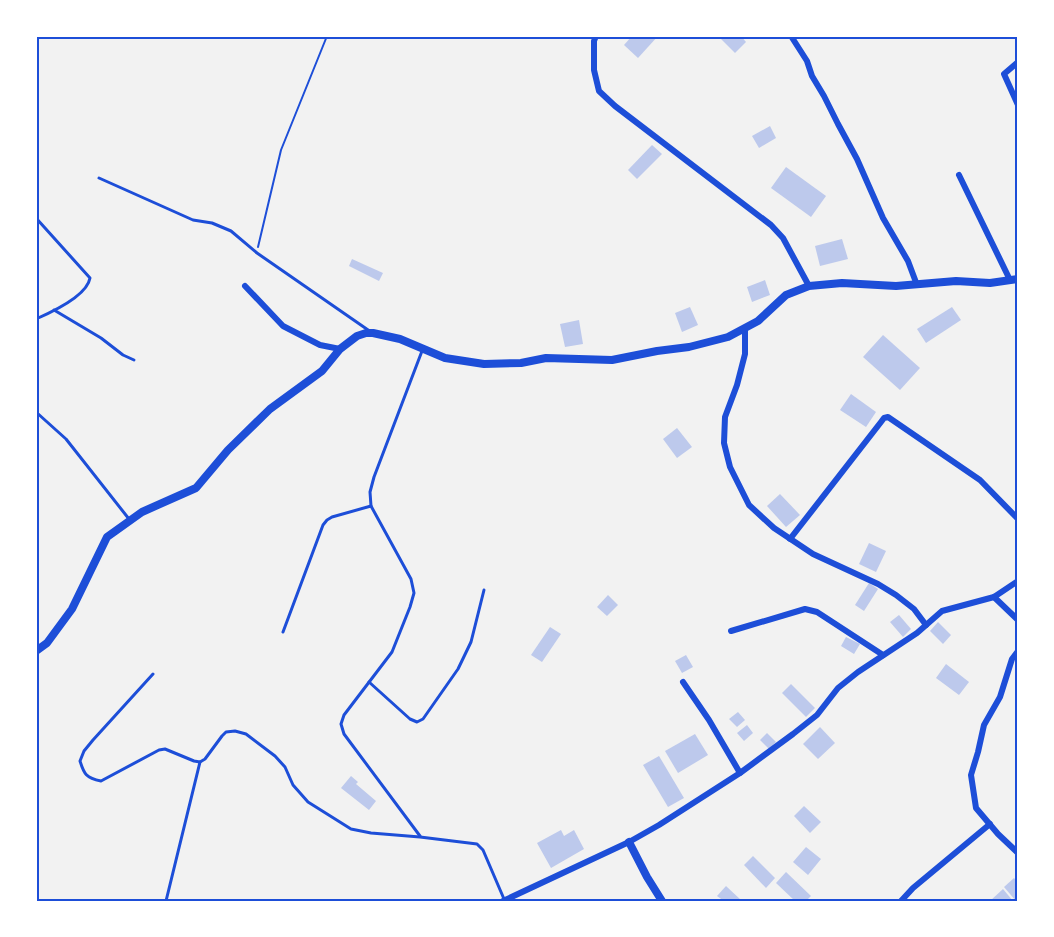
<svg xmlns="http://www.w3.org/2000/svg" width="1054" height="937" viewBox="0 0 1054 937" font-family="Montserrat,sans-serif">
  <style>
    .building { fill: #bdc9ec }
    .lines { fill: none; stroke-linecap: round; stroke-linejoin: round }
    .path { stroke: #1d4ed8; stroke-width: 2 }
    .service { stroke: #1d4ed8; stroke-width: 3 }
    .minor { stroke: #1d4ed8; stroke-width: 6 }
    .tertiary { stroke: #1d4ed8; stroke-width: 8 }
    .neatline { fill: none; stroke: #1d4ed8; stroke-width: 2 }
  </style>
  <rect width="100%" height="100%" fill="#f2f2f2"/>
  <g class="building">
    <path d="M632 36H658L638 58 624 45Z"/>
    <path d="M718 36H741L746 42 735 53Z"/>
    <path d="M770 126 776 138 759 148 752 136Z"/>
    <path d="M652 145 662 154 637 179 628 170Z"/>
    <path d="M786 167 826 196 811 217 771 188Z"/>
    <path d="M842 239 848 259 820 266 815 246Z"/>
    <path d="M352 259 383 273 379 281 349 266Z"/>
    <path d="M765 280 770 295 752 302 747 287Z"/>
    <path d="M690 307 698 325 682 332 675 313Z"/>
    <path d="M952 307 961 320 926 343 917 329Z"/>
    <path d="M579 320 583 344 565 347 560 324Z"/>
    <path d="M883 335 920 368 900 390 863 357Z"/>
    <path d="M851 394 876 412 866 427 840 410Z"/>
    <path d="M677 428 692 447 677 458 663 439Z"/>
    <path d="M780 494 800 515 786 527 767 506Z"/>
    <path d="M869 543 886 551 876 572 859 564Z"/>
    <path d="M869 583 878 589 864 611 855 605Z"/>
    <path d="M608 595 618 605 607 616 597 607Z"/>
    <path d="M899 615 911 629 903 637 890 622Z"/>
    <path d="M938 622 951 635 943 644 930 631Z"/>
    <path d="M550 627 561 634 542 662 531 655Z"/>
    <path d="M846 637 860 644 854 654 841 646Z"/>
    <path d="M686 655 693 667 682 673 675 661Z"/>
    <path d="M946 664 969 682 959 695 936 678Z"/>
    <path d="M791 684 815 708 806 717 782 693Z"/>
    <path d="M738 712 745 720 737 727 729 719Z"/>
    <path d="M747 725 753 733 744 741 737 733Z"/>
    <path d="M820 727 835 743 818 759 803 744Z"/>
    <path d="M767 733 776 742 769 749 760 740Z"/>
    <path d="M695 734 708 755 678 773 665 751Z"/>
    <path d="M659 756 684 798 668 807 643 765Z"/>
    <path d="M351 776 358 782 356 784 376 801 369 810 341 788Z"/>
    <path d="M804 806 821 822 810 833 794 816Z"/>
    <path d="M561 830 564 836 574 830 584 849 551 868 537 843Z"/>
    <path d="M806 847 821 859 808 875 793 862Z"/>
    <path d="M753 856 775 878 766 888 744 865Z"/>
    <path d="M786 872 811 896 806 901H795L776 883Z"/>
    <path d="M1014 878 1018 883V901H1016L1004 887Z"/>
    <path d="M726 886 742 901H724L717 896Z"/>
    <path d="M1003 889 1013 901H990Z"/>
  </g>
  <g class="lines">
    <path class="path" d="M258 247 281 150 327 36"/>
    <g class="service">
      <path d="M99 178 193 220 212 223 231 231 257 253 371 332"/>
      <path d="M36 218 90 278C87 296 52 312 36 319"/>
      <path d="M54 310 101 338 123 355 134 360"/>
      <path d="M36 412 66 439 129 519"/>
      <path d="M283 632 323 525 327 520 332 517 371 506"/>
      <path d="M153 674 93 740 84 751 80 761C84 774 86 778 101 781L159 750 165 749 194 761 200 762 205 759 222 736 226 732 235 731 246 734 275 756 285 767 293 785 308 802 351 829 371 833 420 837 477 844 483 850 504 899"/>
      <path d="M369 682 410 719 417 722 423 719 458 669 471 642 484 590"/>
      <path d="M420 836 344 734 341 724 344 715 392 652 410 607 414 593 411 579 371 506 370 492 374 477 422 351"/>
      <path d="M166 901 200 762"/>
    </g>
    <g class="minor">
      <path d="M596 36 594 41V70L599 91 615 106 771 225 783 238 809 286"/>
      <path d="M791 36 807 61 812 76 824 96 838 124 857 159 883 218 908 261 917 285"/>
      <path d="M1018 62 1004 74 1018 105"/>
      <path d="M959 175 1010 280"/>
      <path d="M245 286 283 326 320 345 340 349"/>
      <path d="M745 328V354L737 385 725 417 724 443 730 467 749 505 774 528 813 554 878 584 896 595 914 609 926 625"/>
      <path d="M790 539 881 422 884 418 888 417 980 480 1018 519"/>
      <path d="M994 597 1018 620"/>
      <path d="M731 631 805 609 817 612 883 655"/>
      <path d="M1018 651 1012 659 1000 697 984 725 978 752 971 775 976 808 998 834 1018 853"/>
      <path d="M683 682 709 720 740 773"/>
      <path d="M503 901 629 842 659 825 740 773 793 734 817 715 838 688 858 672 917 633 942 611 994 597 1018 581"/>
      <path d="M901 901 913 888 990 824"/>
    </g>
    <g class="tertiary">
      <path d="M36 651 47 643 72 609 107 537 142 512 196 488 228 450 270 409 322 371 340 349 357 336 366 333H373L400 339 445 358 484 364 521 363 546 358 612 360 657 351 689 347 728 337 758 321 786 295 809 286 842 283 896 286 956 281 990 283 1018 279"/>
      <path d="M629 842 647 877 662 901"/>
    </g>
  </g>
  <rect width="1054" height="937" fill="none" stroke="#ffffff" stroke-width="75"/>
  <rect x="38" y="38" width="978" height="862" class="neatline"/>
</svg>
